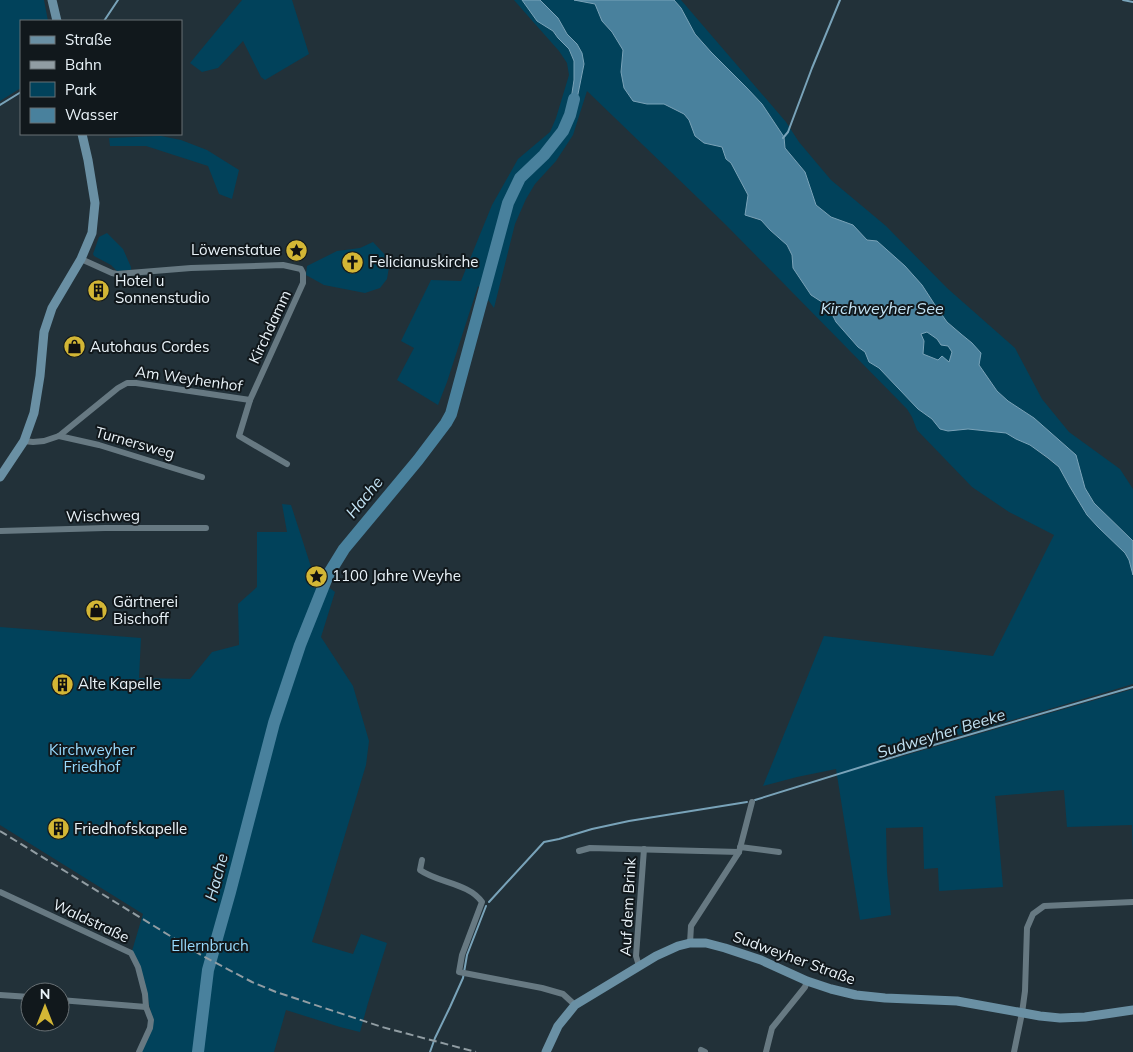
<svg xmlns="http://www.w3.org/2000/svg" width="1133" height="1052" viewBox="0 0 1133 1052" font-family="Mulish,sans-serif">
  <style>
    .green { fill: #01425b }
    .water { fill: #49819d; stroke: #79a3b9; fill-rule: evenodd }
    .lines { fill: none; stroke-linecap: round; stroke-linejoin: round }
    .stream { stroke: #79a3b9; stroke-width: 2 }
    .river { stroke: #49819d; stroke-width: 12 }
    .street { stroke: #677982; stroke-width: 6 }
    .secondary { stroke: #6a90a4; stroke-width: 9 }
    .rail { stroke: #919da3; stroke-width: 2; stroke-dasharray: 8 4; stroke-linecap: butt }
    .labels { text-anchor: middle; stroke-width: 4; stroke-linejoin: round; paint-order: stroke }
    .poi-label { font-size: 15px; fill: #eaf3f9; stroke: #11181c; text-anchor: start }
    .street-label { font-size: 15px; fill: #eaf3f9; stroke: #11181c }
    .park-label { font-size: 15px; fill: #98dafd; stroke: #11181c }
    .water-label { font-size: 16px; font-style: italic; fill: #c3e3f4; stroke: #11181c }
  </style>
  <rect width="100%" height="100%" fill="#223139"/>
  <g class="green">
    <path d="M0 0H44L48 21H21V88L0 101Z"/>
    <path d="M242 0H292L309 54 265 80 261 77 243 41 218 68 202 72 190 63Z"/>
    <path d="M514 0H522L537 20 553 31 558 38 569 49 574 61V80L570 106V114L575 108 584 64 577 44 567 34 558 18 540 0H574L595 4 602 21 612 32 623 50 621 72 624 88 633 101 647 104H664L684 114 689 120 695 136 704 143 722 147 726 159 731 163 748 195 747 207 752 218 761 220 770 230 787 245 792 255 793 268 811 295 828 306 836 322 858 347 865 352 869 362 879 368 918 409 932 419 940 429 948 431 968 429 1006 433 1016 439 1030 445 1059 467 1070 487 1087 515 1125 553 1129 559 1133 575V684L962 735 955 734 886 757V761L1133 689V854L1132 825 1067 827 1064 790 995 796 1003 887 939 891 938 868 924 869 923 827 886 828 887 872 891 915 860 920 836 769 797 777 763 786 824 636 993 656 1054 535 1009 512 972 487 917 430 912 417 907 409 726 225 587 91 573 135 556 161 535 184 526 199 515 224 494 308 478 286 447 382 438 405 397 380 414 348 401 341 431 280 461 281 492 205 518 159 550 132 556 118 569 75 567 63 559 51 528 16Z"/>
    <path d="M674 0H681L786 122 799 142 831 180 886 226 947 288 1015 348 1042 399 1069 432 1120 469 1133 489V541L1094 503 1085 488 1076 455 1034 418 1008 401 997 391 979 365 972 343 961 334 947 322 935 305 922 285 905 266 877 241 867 240 853 225 831 217 816 205 805 172 785 148 784 137 762 104 746 87 711 52 695 34 681 8Z"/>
    <path d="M161 136 181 140 207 150 239 170 232 199 219 194 208 166 146 146H110L109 138Z"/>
    <path d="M107 233 123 249 131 267V270L117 271 111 265 94 256 93 254 99 237Z"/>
    <path d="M373 242 388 258 389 267 387 279 380 288 365 293 324 285 306 275 307 266 337 251 360 248Z"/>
    <path d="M927 331 937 339 941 345H948L952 352 949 362 938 360 923 354 924 341 921 334Z"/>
    <path d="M282 504 291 505 314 576 335 592 321 637 353 686 369 741 366 765 322 911 312 942 353 954 361 934 387 943 368 1003 360 1032 340 1027 286 1010 274 1052H142L151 1013 147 994 132 951 143 914 0 825V627L141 638 139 678 190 679 212 652 239 645 238 604 257 587V532H287Z"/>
  </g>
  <g class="water">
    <path d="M522 0H540L558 18 567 34 577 44 582 53 584 64 578 94 575 108 570 115V106L574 80V61L569 49 558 38 553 31 537 21Z"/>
    <path d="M574 0H674L681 8 695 34 711 52 746 87 762 104 784 137 785 148 805 172 816 205 831 217 853 225 867 240 877 241 905 266 922 285 935 305 947 322 961 334 972 343 981 353 979 365 997 391 1008 401 1034 418 1076 455 1085 488 1094 503 1133 541V575L1129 560 1125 553 1098 527 1087 515 1070 487 1059 467 1048 458 1030 445 1016 439 1006 433 968 429 948 431 940 429 932 419 918 409 879 368 869 362 865 352 858 347 836 322 828 306 811 295 793 268 792 255 787 245 770 230 761 220 745 215 748 195 731 163 726 159 722 147 704 143 695 136 689 120 684 114 664 104H647L633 101 624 88 621 72 623 50 612 32 602 21 595 4ZM927 332 937 339 941 345 948 346 952 352 949 362 942 356 938 360 923 354 924 341 921 334Z"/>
  </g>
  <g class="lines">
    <g class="stream">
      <path d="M1123 0 1133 2"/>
      <path d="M104 21 118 0"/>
      <path d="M0 105 21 92"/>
      <path d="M783 138 788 132 812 68 840 0"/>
      <path d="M755 800 903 754 1133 687"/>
      <path d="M489 902 544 842 559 839 592 829 629 821 747 802"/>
      <path d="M430 1052 435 1038 450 1007 463 978 467 955 486 906"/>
    </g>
    <path class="river" d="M198 1052 208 970 230 892 274 723 300 645 328 575 344 549 418 460 446 423 451 414 508 203 520 178 544 155 563 131 570 115 574 99"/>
    <g class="street">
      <path d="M81 259 112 273 117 274 191 268 283 265 301 269 303 273V283L250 400 239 436 287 464"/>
      <path d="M59 436 99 445 202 477"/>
      <path d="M24 441 33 442 44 441 59 436 118 388 127 383H136L250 400"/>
      <path d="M0 531 105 528H206"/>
      <path d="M740 847 779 852"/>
      <path d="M579 851 590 848 739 852"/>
      <path d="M422 860 420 870C438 883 469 883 482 902L462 955 459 972 542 988 563 994 575 1005"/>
      <path d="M0 892 131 953 138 967 145 994 146 1007 151 1020 150 1028 139 1052"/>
      <path d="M690 943 691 926 739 852 752 802"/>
      <path d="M639 966 636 956 644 849"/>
      <path d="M0 995 30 997"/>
      <path d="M60 1000 146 1007"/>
      <path d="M701 1050 705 1052"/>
      <path d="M766 1052 772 1028 805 987 807 981"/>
      <path d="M1014 1052 1022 1013 1025 991 1027 928 1033 914 1044 906 1133 902"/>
    </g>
    <g class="secondary">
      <path d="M52 0 57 21"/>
      <path d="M0 477 24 441 34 413 40 376 44 332 52 308 81 259 92 233 95 203 88 160 82 134"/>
      <path d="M546 1052 558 1026 575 1005 656 956 678 946 690 943H706L725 948 761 960 807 981 831 989 856 995 885 998 957 1001 1040 1016 1060 1018 1085 1017 1133 1010"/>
    </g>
    <path class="rail" d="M0 831 201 955 252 982 276 992 382 1027 476 1052"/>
  </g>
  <defs>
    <symbol id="sight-disc" viewBox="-11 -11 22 22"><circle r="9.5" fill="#d3b635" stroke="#11181c"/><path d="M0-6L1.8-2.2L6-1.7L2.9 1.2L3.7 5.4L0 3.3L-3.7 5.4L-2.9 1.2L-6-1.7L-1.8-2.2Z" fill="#111"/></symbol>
    <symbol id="church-disc" viewBox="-11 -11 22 22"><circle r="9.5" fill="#d3b635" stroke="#11181c"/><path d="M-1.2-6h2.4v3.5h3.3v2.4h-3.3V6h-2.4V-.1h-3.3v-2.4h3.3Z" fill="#111"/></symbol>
    <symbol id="building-disc" viewBox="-11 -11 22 22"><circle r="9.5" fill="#d3b635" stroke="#11181c"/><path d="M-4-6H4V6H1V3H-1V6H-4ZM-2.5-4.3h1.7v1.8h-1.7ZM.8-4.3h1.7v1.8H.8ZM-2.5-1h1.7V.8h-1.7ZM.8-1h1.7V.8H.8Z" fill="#111"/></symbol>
    <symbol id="shop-disc" viewBox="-11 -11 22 22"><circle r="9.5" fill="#d3b635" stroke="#11181c"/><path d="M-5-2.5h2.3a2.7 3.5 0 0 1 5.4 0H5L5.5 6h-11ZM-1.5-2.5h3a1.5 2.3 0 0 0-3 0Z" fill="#111"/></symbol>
  </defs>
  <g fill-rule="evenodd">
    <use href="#sight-disc" x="284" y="238" width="25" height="25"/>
    <use href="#church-disc" x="340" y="250" width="25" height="25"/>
    <use href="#building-disc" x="86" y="278" width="25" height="25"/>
    <use href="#shop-disc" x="62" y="334" width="25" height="25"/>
    <use href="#sight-disc" x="304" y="564" width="25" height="25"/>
    <use href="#shop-disc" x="84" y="598" width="25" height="25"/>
    <use href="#building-disc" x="50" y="672" width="25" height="25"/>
    <use href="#building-disc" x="46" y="816" width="25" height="25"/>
  </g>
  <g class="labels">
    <g class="poi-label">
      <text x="281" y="255" text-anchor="end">Löwenstatue</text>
      <text x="369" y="267">Felicianuskirche</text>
      <text x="115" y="286">Hotel u<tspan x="115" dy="17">Sonnenstudio</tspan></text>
      <text x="90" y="352">Autohaus Cordes</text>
      <text x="332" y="581">1100 Jahre Weyhe</text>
      <text x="113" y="607">Gärtnerei<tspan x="113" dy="17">Bischoff</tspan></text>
      <text x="78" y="689">Alte Kapelle</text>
      <text x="74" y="834">Friedhofskapelle</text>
    </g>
    <g class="street-label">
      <text transform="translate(270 327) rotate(-65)" y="5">Kirchdamm</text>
      <text transform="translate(189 379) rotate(8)" y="5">Am Weyhenhof</text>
      <text transform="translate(135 443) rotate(16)" y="5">Turnersweg</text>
      <text transform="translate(103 516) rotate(-1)" y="5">Wischweg</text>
      <text transform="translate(628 907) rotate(-87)" y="5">Auf dem Brink</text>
      <text transform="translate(91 921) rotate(25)" y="5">Waldstraße</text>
      <text transform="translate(794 958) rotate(20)" y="5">Sudweyher Straße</text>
    </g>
    <g class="park-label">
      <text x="92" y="755">Kirchweyher<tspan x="92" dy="17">Friedhof</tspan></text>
      <text x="210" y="951">Ellernbruch</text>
    </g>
    <g class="water-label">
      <text x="882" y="314">Kirchweyher See</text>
      <text transform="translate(364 497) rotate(-51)" y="6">Hache</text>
      <text transform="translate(941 733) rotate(-17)" y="6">Sudweyher Beeke</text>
      <text transform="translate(216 877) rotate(-75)" y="6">Hache</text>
    </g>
  </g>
  <rect x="20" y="20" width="162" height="115" fill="#11181c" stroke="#687074"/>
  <rect x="30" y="36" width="25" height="8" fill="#6a90a4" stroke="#687074"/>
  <text x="65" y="45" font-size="15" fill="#eaf3f9">Straße</text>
  <rect x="30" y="61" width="25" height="8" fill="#919da3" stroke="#687074"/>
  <text x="65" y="70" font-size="15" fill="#eaf3f9">Bahn</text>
  <rect x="30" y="82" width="25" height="15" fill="#01425b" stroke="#687074"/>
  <text x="65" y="95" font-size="15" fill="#eaf3f9">Park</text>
  <rect x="30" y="108" width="25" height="15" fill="#49819d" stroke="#687074"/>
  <text x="65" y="120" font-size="15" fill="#eaf3f9">Wasser</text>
  <g transform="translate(45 1007)"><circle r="24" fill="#11181c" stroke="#687074"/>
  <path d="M0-4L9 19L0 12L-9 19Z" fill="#d3b635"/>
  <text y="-8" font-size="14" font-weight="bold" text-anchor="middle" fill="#eaf3f9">N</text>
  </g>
</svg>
